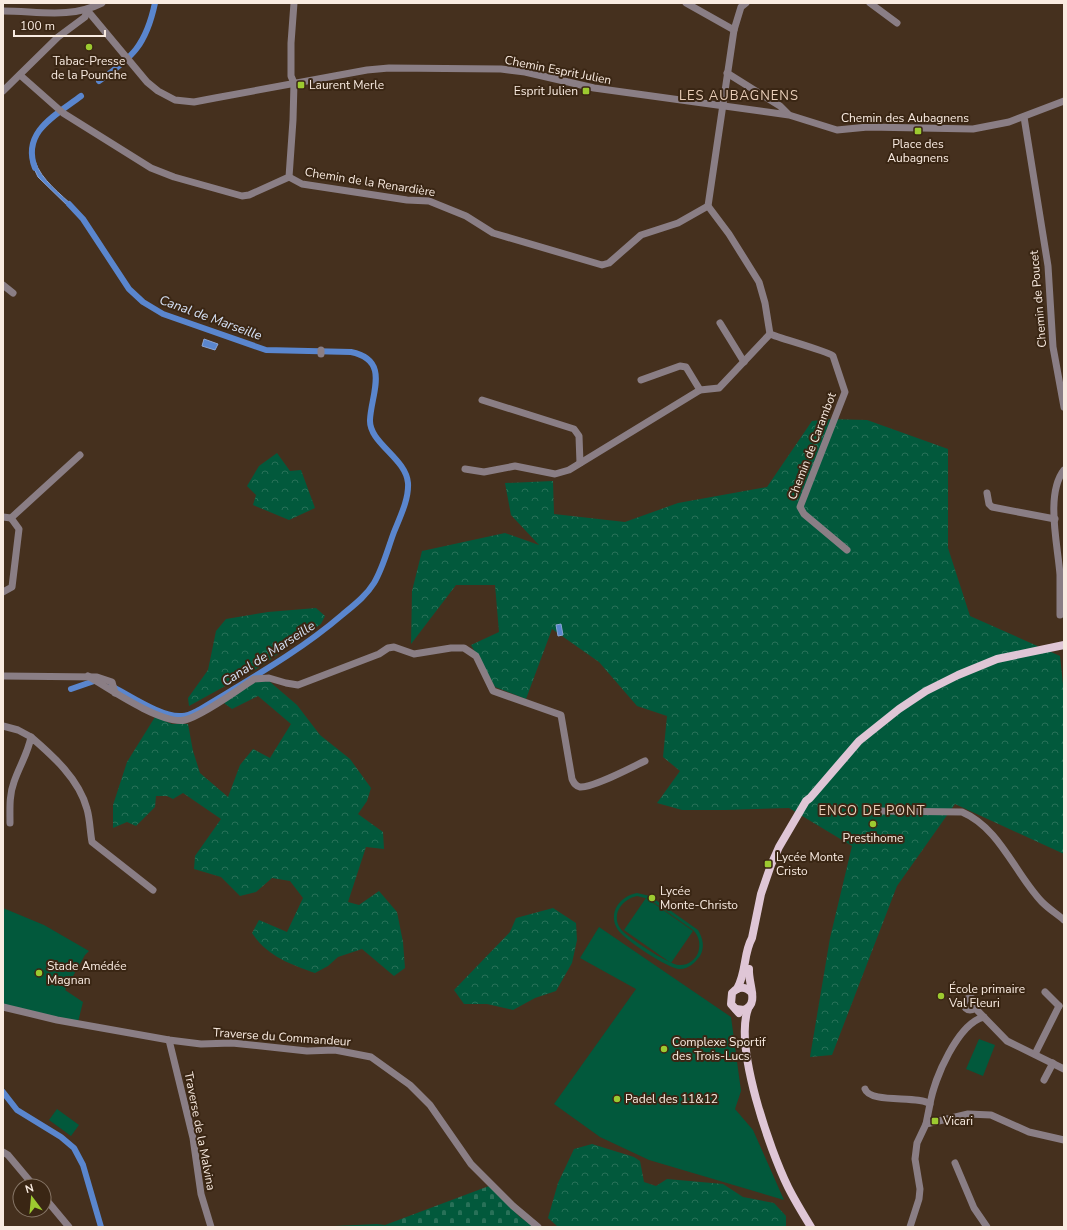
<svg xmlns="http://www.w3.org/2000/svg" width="1067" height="1230" viewBox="0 0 1067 1230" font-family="'Nunito Sans',sans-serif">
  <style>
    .forest { fill: url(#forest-crowns) }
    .cemetery { fill: url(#cemetery-stones) }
    .pitch { fill: #02593c; fill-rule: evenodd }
    .water { fill: #5a86ce; stroke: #8aa4d4 }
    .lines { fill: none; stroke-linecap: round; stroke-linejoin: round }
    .canal { stroke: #5a86ce; stroke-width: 6 }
    .minor { stroke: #8a7e85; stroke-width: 7 }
    .major { stroke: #dfc6d6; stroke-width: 8 }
    .poi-dot { fill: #9dca30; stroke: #3a2614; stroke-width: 1.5 }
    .labels { text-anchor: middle; stroke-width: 4; stroke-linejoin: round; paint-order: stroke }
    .poi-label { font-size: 12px; fill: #f9ebe1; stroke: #3a2614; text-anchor: start }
    .street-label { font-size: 12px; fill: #f9ebe1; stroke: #3a2614 }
    .neighbourhood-label { font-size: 13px; letter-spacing: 1px; fill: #ebd0ba; stroke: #3a2614 }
    .water-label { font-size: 13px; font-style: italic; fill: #d5e1f5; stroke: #3a2614 }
  </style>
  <defs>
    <pattern id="forest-crowns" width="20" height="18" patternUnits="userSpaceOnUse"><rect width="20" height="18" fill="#02593c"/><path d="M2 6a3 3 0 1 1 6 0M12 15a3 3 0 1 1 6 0" fill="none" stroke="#287158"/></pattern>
    <pattern id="cemetery-stones" width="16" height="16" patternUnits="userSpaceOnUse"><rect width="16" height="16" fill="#02593c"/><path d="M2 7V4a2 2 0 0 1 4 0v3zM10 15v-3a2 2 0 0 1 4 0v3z" fill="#287158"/></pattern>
  </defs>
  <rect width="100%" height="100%" fill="#45301e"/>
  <g class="forest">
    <path d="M828 419 867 420 948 449V548L970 616 1060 656 1064 694V854L955 804 897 886 832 1055 810 1057 830 938 852 846 789 808 725 810H682L657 803 680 771 663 757 667 716 637 706 599 662 552 629 526 699 495 687 471 645 499 632 495 585H456L411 644 412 591 422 551 505 533 539 545 511 515 505 483 553 481 554 514 625 522 678 503 767 487 812 421Z"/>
    <path d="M277 453 290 471 301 470 315 508 289 520 253 505 256 495 247 486 259 466Z"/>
    <path d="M316 608 325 616 321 624 256 669 189 706 188 698 208 670 216 631 226 619 268 612Z"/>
    <path d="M262 680 269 681 297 705 320 735 350 759 371 788 367 801 358 814 383 832 384 849 366 847 348 902 359 905 379 891 397 912 403 942 405 968 394 976 362 949 338 957 328 966 315 973C290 964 267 956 252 933L259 920 287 932 303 898 290 881 272 878 256 892 240 896 221 877 194 869 195 856 221 819 183 793 173 799 167 796H156L155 807 136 826 127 822 113 828V805L127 762 155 717 172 724H188L193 751 200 773 228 797 240 765 253 749 270 758 291 724 258 696 232 709 224 703 253 683Z"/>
    <path d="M553 908 576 923 577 940 572 963 556 991 535 998 513 1010 487 1004H464L454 990 510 932 516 918Z"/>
    <path d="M592 1144 634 1157 640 1161 644 1182 656 1186 667 1179 723 1184 743 1197 774 1203 786 1216V1227L557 1226 548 1218 558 1183 574 1149Z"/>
  </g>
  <path class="cemetery" d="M489 1186 520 1217 534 1227H313L377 1224 385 1225Z"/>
  <g class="pitch">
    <path d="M637 893 650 896 698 930C703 939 705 947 700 956 695 963 688 969 680 969 668 969 625 940 618 930 607 913 620 896 637 893ZM637 896 649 899 693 930C699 936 701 944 698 953 695 960 687 966 679 965 669 965 625 936 620 928 611 913 623 899 637 896Z"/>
    <path d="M646 898 693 931 671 963 624 930Z"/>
    <path d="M3 908 44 925 89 951 85 955 65 990 83 1002 78 1022 3 1004Z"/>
    <path d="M599 927 731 1017 741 1091 735 1109 753 1130 784 1200 649 1160 600 1137 554 1104 636 989 580 958Z"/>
    <path d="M979 1039 995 1045 983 1076 966 1069Z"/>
    <path d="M57 1109 79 1125 71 1136 49 1120Z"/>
  </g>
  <g class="water">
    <path d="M35 161C41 180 61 194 75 208L72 210 38 177 31 162Z"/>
    <path d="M204 339 218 344 215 350 202 346Z"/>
    <path d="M561 624 563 635 558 636 556 625Z"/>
  </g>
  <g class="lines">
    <g class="canal">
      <path d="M99 81C133 57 146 45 155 3"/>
      <path d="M35 168C21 132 56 115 81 96"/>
      <path d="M69 204 83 219 129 289 143 302 163 314 266 350 351 352C391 360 371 394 370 420 369 443 406 458 408 483 409 499 400 517 394 532 388 548 383 568 374 583 366 596 354 605 342 615 299 652 248 680 199 710 193 713 188 716 182 716 162 718 129 695 111 686"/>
      <path d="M71 689 97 680"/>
      <path d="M3 1092 17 1110 61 1137 74 1148 83 1165 101 1227"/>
    </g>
    <g class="minor">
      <path d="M686 3 734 30"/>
      <path d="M746 3 741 7 734 30 708 206 729 234 759 282 765 303 770 334C779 338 830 352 833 356L845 392 800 507 804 514 847 550"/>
      <path d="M870 3 897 23"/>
      <path d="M87 10 147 82 158 91 175 100 194 102 215 98 367 70 389 68 501 69 525 72 594 88 789 115 837 130 868 127 973 129 1009 122 1064 101"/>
      <path d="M3 11C38 11 70 19 102 3"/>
      <path d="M727 73 780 106 788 114"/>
      <path d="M20 75 63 113 151 168 174 177 242 196 249 195 289 177 293 120 294 83 291 76V43L294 3"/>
      <path d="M3 91 58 37 85 17 87 10"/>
      <path d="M1024 117 1048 266 1053 347 1064 407"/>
      <path d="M289 177 302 184 407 200 429 201 466 216 493 233 602 265 609 263 641 235 678 223 708 206"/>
      <path d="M3 285 13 293"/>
      <path d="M720 323 744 362"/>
      <path d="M321 354V350"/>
      <path d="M641 380 680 366 686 367 700 390"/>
      <path d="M482 400 574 429 579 436 580 463"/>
      <path d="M465 469 484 472 515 466 555 474 569 470 700 390 719 388 770 334"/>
      <path d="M987 493 989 504 992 507 1055 519"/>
      <path d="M3 517 11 518 80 455"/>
      <path d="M3 592 12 587 19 529 11 518"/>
      <path d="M1060 615C1060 601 1060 588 1060 575 1058 546 1045 494 1064 470"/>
      <path d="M3 676 97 677 112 682 115 693"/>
      <path d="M88 676C108 688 162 725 185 720 202 716 238 690 254 679L269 678 286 683 298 685 379 654 388 648 394 647 414 654 451 648H464L476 656 493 691 561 715 572 779C574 783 575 786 580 787 593 788 632 767 645 761"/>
      <path d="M3 726 18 730 31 737"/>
      <path d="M879 811 962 812C1000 828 1015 874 1042 902 1049 909 1057 914 1064 920"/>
      <path d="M10 823C10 809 9 795 14 782 19 767 28 753 31 737 53 756 79 779 87 809 90 819 90 832 92 842L153 890"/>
      <path d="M1045 992 1059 1006"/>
      <circle cx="970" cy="1004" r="6"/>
      <path d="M3 1007 57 1020 169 1040 201 1044 232 1043 307 1051 335 1050 371 1057 410 1085 430 1105 471 1164 513 1206 538 1227"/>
      <path d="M975 1008 1007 1041 1064 1069"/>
      <path d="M169 1040 193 1138 201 1194 211 1227"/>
      <path d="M1035 1054 1059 1006"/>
      <path d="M1044 1080 1053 1063"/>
      <path d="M865 1089C870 1104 919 1095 930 1104L926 1124"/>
      <path d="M930 1104C934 1079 958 1023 984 1017"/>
      <path d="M3 1152 8 1155 34 1186"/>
      <path d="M955 1163 974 1208 987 1227"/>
      <path d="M44 1197 69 1227"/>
      <path d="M910 1227 919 1199 920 1189 915 1159 917 1143 926 1124 968 1114 991 1115 1029 1132 1064 1140"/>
    </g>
    <g class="major">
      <path d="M737 989C747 971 743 954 752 938L761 894 771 865 779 847 806 801 810 798 859 741 899 709 926 691 958 675 997 659 1064 645"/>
      <path d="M736 1009 744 1010C760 1004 748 984 749 969"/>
      <path d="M748 1009C734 1048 770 1150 788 1187 795 1201 803 1214 811 1227"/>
      <path d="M739 1013 731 1004 732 993C738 986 746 986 752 993"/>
    </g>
  </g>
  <g class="poi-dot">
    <circle cx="89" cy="47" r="4"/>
    <rect x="297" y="81" width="8" height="8" rx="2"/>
    <rect x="582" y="87" width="8" height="8" rx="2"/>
    <rect x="914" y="127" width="8" height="8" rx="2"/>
    <circle cx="873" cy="824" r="4"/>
    <rect x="764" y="860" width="8" height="8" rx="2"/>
    <circle cx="652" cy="898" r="4"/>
    <circle cx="39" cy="973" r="4"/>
    <circle cx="941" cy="996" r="4"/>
    <circle cx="664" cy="1049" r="4"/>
    <circle cx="617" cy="1099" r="4"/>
    <rect x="931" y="1117" width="8" height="8" rx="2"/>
  </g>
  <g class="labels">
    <g class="poi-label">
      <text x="89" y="65" text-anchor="middle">Tabac-Presse<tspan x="89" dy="14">de la Pounche</tspan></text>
      <text x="309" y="89">Laurent Merle</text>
      <text x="578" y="95" text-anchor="end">Esprit Julien</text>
      <text x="918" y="148" text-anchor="middle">Place des<tspan x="918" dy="14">Aubagnens</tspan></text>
      <text x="873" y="842" text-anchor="middle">Prestihome</text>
      <text x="776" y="861">Lycée Monte<tspan x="776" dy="14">Cristo</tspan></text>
      <text x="660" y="895">Lycée<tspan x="660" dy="14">Monte-Christo</tspan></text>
      <text x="47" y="970">Stade Amédée<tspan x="47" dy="14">Magnan</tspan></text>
      <text x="949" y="993">École primaire<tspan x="949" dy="14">Val Fleuri</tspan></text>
      <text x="672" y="1046">Complexe Sportif<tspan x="672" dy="14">des Trois-Lucs</tspan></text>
      <text x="625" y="1103">Padel des 11&amp;12</text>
      <text x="943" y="1125">Vicari</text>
    </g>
    <g class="street-label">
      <text transform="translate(558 70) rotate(11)" y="4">Chemin Esprit Julien</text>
      <text x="905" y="122">Chemin des Aubagnens</text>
      <text transform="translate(370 182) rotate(9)" y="4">Chemin de la Renardière</text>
      <text transform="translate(1038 299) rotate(-95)" y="4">Chemin de Poucet</text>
      <text transform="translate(812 446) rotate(-69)" y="4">Chemin de Carambot</text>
      <text transform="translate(282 1037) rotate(4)" y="4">Traverse du Commandeur</text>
      <text transform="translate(200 1131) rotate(79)" y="4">Traverse de la Malvina</text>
    </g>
    <g class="neighbourhood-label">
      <text x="739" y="100">LES AUBAGNENS</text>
      <text x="872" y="815">ENCO DE PONT</text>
    </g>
    <g class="water-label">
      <text transform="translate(211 317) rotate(20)" y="5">Canal de Marseille</text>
      <text transform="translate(268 653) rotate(-33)" y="5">Canal de Marseille</text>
    </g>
  </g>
  <rect width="1067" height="1230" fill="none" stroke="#f9ebe1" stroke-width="8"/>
  <g transform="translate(32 1198) rotate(344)"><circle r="19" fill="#3a2614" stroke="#867566"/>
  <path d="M0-3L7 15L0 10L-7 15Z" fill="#9dca30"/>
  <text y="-6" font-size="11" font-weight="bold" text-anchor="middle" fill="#f9ebe1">N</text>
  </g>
  <path d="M14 30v6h91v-6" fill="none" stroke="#f9ebe1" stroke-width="2"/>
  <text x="20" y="30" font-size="12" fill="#f9ebe1" stroke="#3a2614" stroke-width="3" paint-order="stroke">100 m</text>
</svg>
